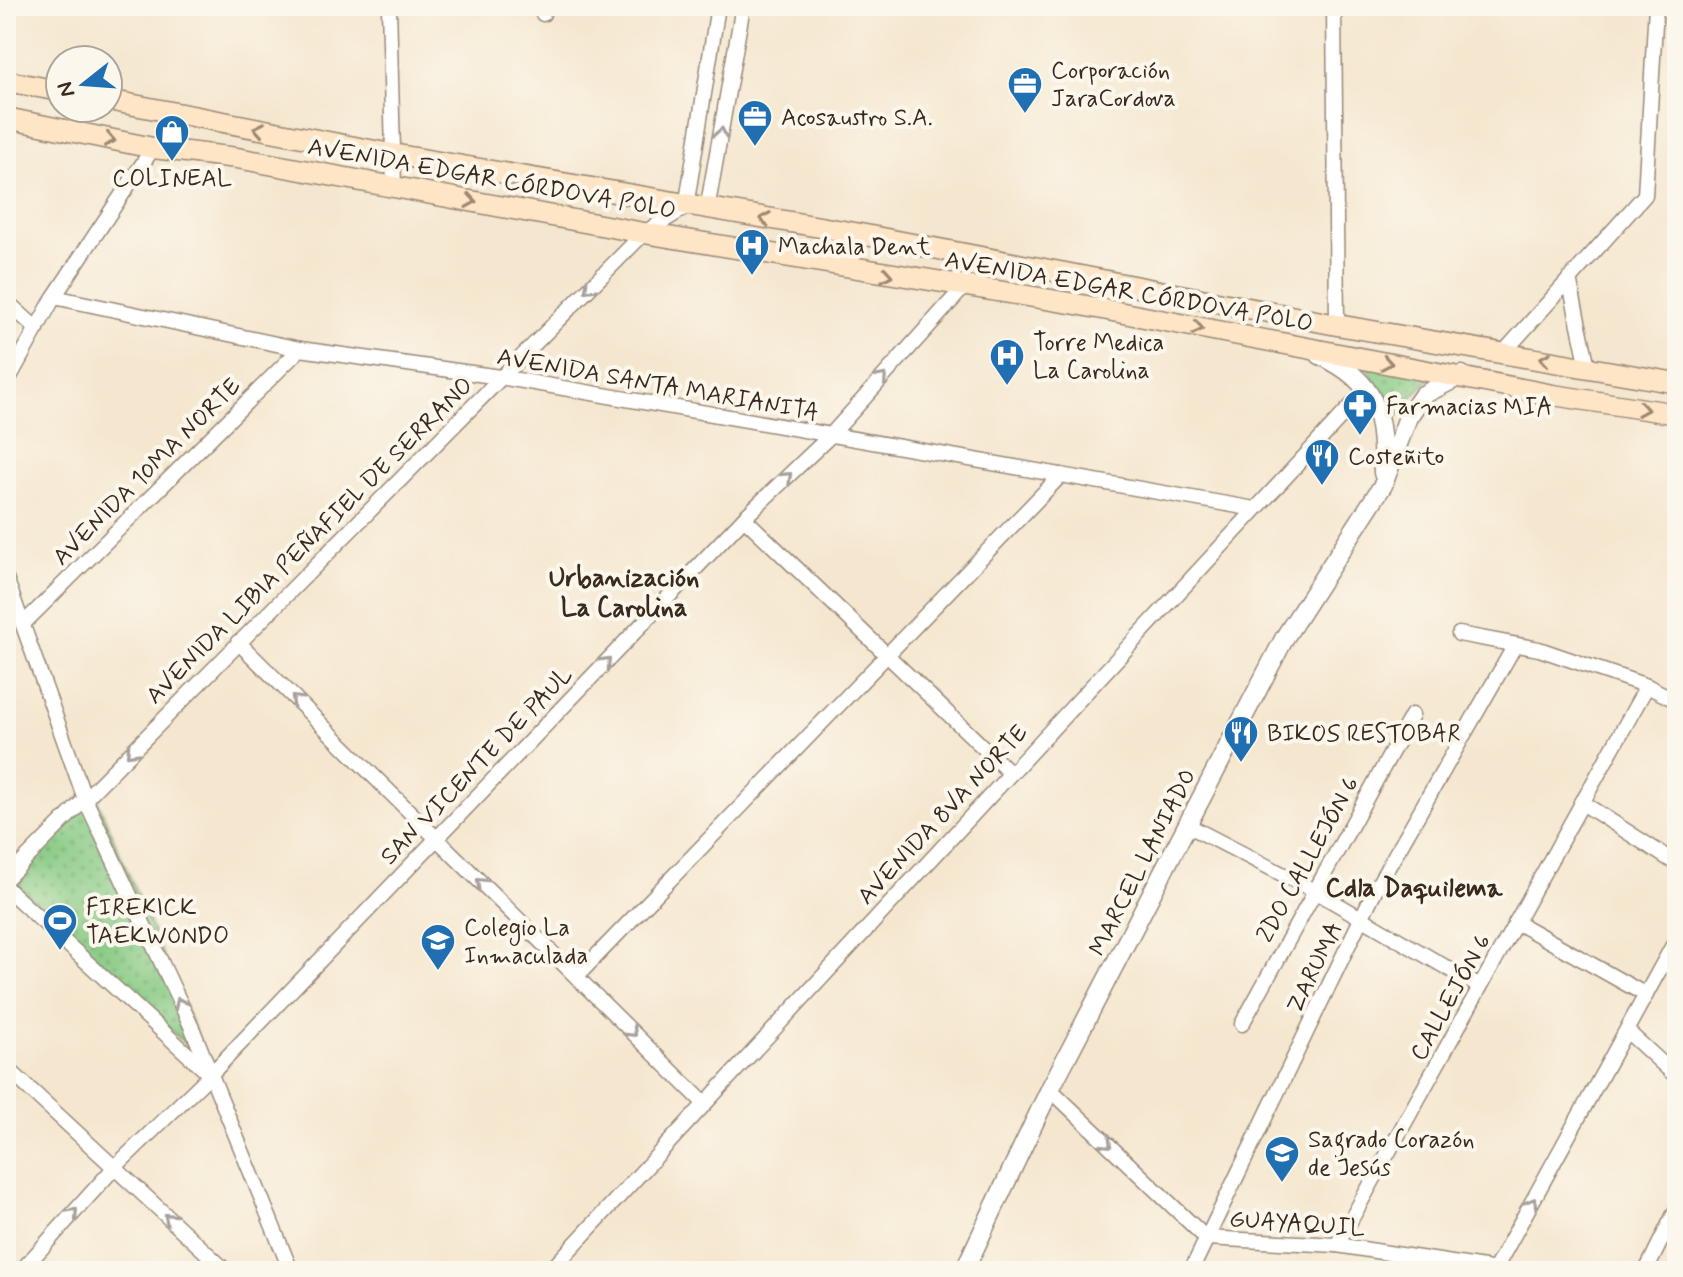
<svg xmlns="http://www.w3.org/2000/svg" width="1683" height="1277" viewBox="0 0 1683 1277" font-family="Mynerve,sans-serif">
  <style>
    .park { fill: url(#park-dots); stroke: #617a50; stroke-width: 2 }
    .lines { fill: none; stroke-linecap: round; stroke-linejoin: round }
    .minor-casing { stroke: #988876; stroke-width: 17 }
    .tertiary-casing { stroke: #988876; stroke-width: 21 }
    .secondary-casing { stroke: #988876; stroke-width: 23 }
    .minor { stroke: #fff; stroke-width: 14 }
    .tertiary { stroke: #fff; stroke-width: 18 }
    .secondary { stroke: #fee5c5; stroke-width: 20 }
    .oneway { stroke: #9c8872 }
    .oneway2 { stroke: #a79f9a }
    .labels { text-anchor: middle; stroke-width: 8; stroke-linejoin: round; paint-order: stroke }
    .poi-label { font-size: 24px; fill: #3b2a1e; stroke: #fbf7ec; text-anchor: start }
    .street-label { font-size: 24px; fill: #3b2a1e; stroke: #fbf7ec }
    .neighbourhood-label { font-size: 26px; font-weight: bold; fill: #3b2a1e; stroke: #fbf7ec }
  </style>
  <defs>
    <pattern id="park-dots" width="8" height="8" patternUnits="userSpaceOnUse" patternTransform="scale(2)"><rect width="8" height="8" fill="#87ca83"/><path d="M2 2h.1M6 6h.1" fill="none" stroke="#70a46b" stroke-width="1.8" stroke-linecap="round"/></pattern>
  </defs>
  <rect width="100%" height="100%" fill="#fbf7ec"/>
  <filter id="ink" filterUnits="userSpaceOnUse"><feTurbulence type="fractalNoise" baseFrequency=".0125" numOctaves="2"/><feDisplacementMap in="SourceGraphic" scale="16" xChannelSelector="R" yChannelSelector="G"/><feConvolveMatrix kernelMatrix="1 2 1 2 8 2 1 2 1" color-interpolation-filters="sRGB"/></filter>
  <filter id="wash" filterUnits="userSpaceOnUse"><feTurbulence type="fractalNoise" baseFrequency=".006" numOctaves="4" result="noise"/><feDisplacementMap in="SourceGraphic" scale="32" xChannelSelector="R" yChannelSelector="G"/><feGaussianBlur stdDeviation="1.8" result="paint"/><feColorMatrix in="noise" values="0 0 0 0 0 0 0 0 0 0 0 0 0 0 0 0 0 1.4 0 .05"/><feComposite in="paint" operator="in"/></filter>
  <g filter="url(#wash)">
    <rect width="100%" height="100%" fill="#f5e7cf"/>
    <g class="park">
      <path d="M1365 365 1433 376 1410 399 1400 415H1392L1388 401Z"/>
      <path d="M91 786 210 1067 6 875Z"/>
    </g>
  </g>
  <g filter="url(#ink)">
    <g class="lines">
      <defs>
        <g id="minor">
          <path d="M389 6 394 188"/>
          <path d="M1334 6 1337 325"/>
          <path d="M543 14 544 6"/>
          <path d="M707 210 743 6"/>
          <path d="M1569 279 1588 367"/>
          <path d="M54 297 300 349 500 377 1255 509"/>
          <path d="M6 301 37 329"/>
          <path d="M1504 352 1645 195 1656 6"/>
          <path d="M6 384 54 297 153 148"/>
          <path d="M744 518 1010 773"/>
          <path d="M6 578 85 799 192 1028 291 1271"/>
          <path d="M23 624 300 349"/>
          <path d="M1459 634 1539 649 1647 686 1677 701"/>
          <path d="M238 642 704 1103"/>
          <path d="M1581 802 1677 864"/>
          <path d="M1189 826 1313 890 1480 987"/>
          <path d="M6 879 644 233 686 207 718 6"/>
          <path d="M6 888 207 1072"/>
          <path d="M1516 922 1646 995"/>
          <path d="M577 976 1061 475"/>
          <path d="M1242 1024 1412 715"/>
          <path d="M1627 1031 1677 1077"/>
          <path d="M6 1067 226 1271"/>
          <path d="M1050 1089 1206 1238 1337 1245 1503 1271"/>
          <path d="M1337 1245 1647 686"/>
          <path d="M21 1271 115 1167 210 1075 744 518 830 436 963 288"/>
          <path d="M550 1271 1367 389"/>
          <path d="M1191 1271 1375 890 1514 647"/>
          <path d="M1494 1271 1677 938"/>
          <path d="M1646 1271 1677 1208"/>
        </g>
        <g id="tertiary">
          <path d="M1320 355C1378 383 1382 411 1383 473"/>
          <path d="M964 1271 1050 1089 1285 637 1383 485 1408 417 1423 395 1462 375"/>
        </g>
        <g id="secondary">
          <path d="M6 81 60 91"/>
          <path d="M108 100 386 153 855 233 1337 325 1677 383"/>
          <path d="M6 118 153 148 237 158 644 233 1076 304 1553 395 1677 414"/>
        </g>
      </defs>
      <use href="#minor" class="minor-casing"/>
      <use href="#tertiary" class="tertiary-casing"/>
      <use href="#secondary" class="secondary-casing"/>
      <use href="#minor" class="minor"/>
      <use href="#tertiary" class="tertiary"/>
      <use href="#secondary" class="secondary"/>
    </g>
    <defs><path id="oneway-chevron" d="M-2-3.5L2.5 0L-2 3.5" fill="none" stroke-width="1.6" stroke-linecap="round" stroke-linejoin="round" transform="scale(2)"/></defs>
    <g class="oneway">
      <use href="#oneway-chevron" transform="translate(259 129) rotate(-169)"/>
      <use href="#oneway-chevron" transform="translate(110 140) rotate(12)"/>
      <use href="#oneway-chevron" transform="translate(471 201) rotate(9)"/>
      <use href="#oneway-chevron" transform="translate(765 219) rotate(-171)"/>
      <use href="#oneway-chevron" transform="translate(887 275) rotate(10)"/>
      <use href="#oneway-chevron" transform="translate(1198 328) rotate(11)"/>
      <use href="#oneway-chevron" transform="translate(1545 359) rotate(-170)"/>
      <use href="#oneway-chevron" transform="translate(1387 363) rotate(10)"/>
      <use href="#oneway-chevron" transform="translate(1643 409) rotate(9)"/>
    </g>
    <g class="oneway2">
      <use href="#oneway-chevron" transform="translate(721 133) rotate(-80)"/>
      <use href="#oneway-chevron" transform="translate(589 288) rotate(135)"/>
      <use href="#oneway-chevron" transform="translate(882 378) rotate(-49)"/>
      <use href="#oneway-chevron" transform="translate(787 477) rotate(-43)"/>
      <use href="#oneway-chevron" transform="translate(606 662) rotate(-46)"/>
      <use href="#oneway-chevron" transform="translate(296 700) rotate(-135)"/>
      <use href="#oneway-chevron" transform="translate(131 752) rotate(134)"/>
      <use href="#oneway-chevron" transform="translate(481 883) rotate(-136)"/>
      <use href="#oneway-chevron" transform="translate(180 1003) rotate(-115)"/>
      <use href="#oneway-chevron" transform="translate(632 1032) rotate(45)"/>
      <use href="#oneway-chevron" transform="translate(1107 1143) rotate(44)"/>
      <use href="#oneway-chevron" transform="translate(1532 1203) rotate(-61)"/>
      <use href="#oneway-chevron" transform="translate(73 1213) rotate(-48)"/>
      <use href="#oneway-chevron" transform="translate(169 1218) rotate(-137)"/>
    </g>
  </g>
  <defs>
    <symbol id="office-pin" viewBox="-11 -11 22 30"><path d="M0 17L-7.5 6A9.5 9.5 0 1 1 7.5 6Z" fill="#1f6fb2" stroke="#fbf7ec"/><path d="M-6-3h4V-5.5h4V-3h4V5H-6ZM-1-4.5V-3h2v-1.5ZM-6 0V1H6V0Z" fill="#fff"/></symbol>
    <symbol id="shop-pin" viewBox="-11 -11 22 30"><path d="M0 17L-7.5 6A9.5 9.5 0 1 1 7.5 6Z" fill="#1f6fb2" stroke="#fbf7ec"/><path d="M-5-2.5h2.3a2.7 3.5 0 0 1 5.4 0H5L5.5 6h-11ZM-1.5-2.5h3a1.5 2.3 0 0 0-3 0Z" fill="#fff"/></symbol>
    <symbol id="hospital-pin" viewBox="-11 -11 22 30"><path d="M0 17L-7.5 6A9.5 9.5 0 1 1 7.5 6Z" fill="#1f6fb2" stroke="#fbf7ec"/><path d="M-5-5h3v3.5h4V-5h3V5h-3V1.5h-4V5h-3Z" fill="#fff"/></symbol>
    <symbol id="pharmacy-pin" viewBox="-11 -11 22 30"><path d="M0 17L-7.5 6A9.5 9.5 0 1 1 7.5 6Z" fill="#1f6fb2" stroke="#fbf7ec"/><path d="M-2-6h4v4h4v4h-4v4h-4v-4h-4v-4h4Z" fill="#fff"/></symbol>
    <symbol id="restaurant-pin" viewBox="-11 -11 22 30"><path d="M0 17L-7.5 6A9.5 9.5 0 1 1 7.5 6Z" fill="#1f6fb2" stroke="#fbf7ec"/><path d="M-5-6h1v4h1v-4h1v4h1v-4h1v5L-1.5 .5V6h-2V.5L-5-1ZM5-6V6H3V1.5H1.5Q1.5-4 5-6Z" fill="#fff"/></symbol>
    <symbol id="stadium-pin" viewBox="-11 -11 22 30"><path d="M0 17L-7.5 6A9.5 9.5 0 1 1 7.5 6Z" fill="#1f6fb2" stroke="#fbf7ec"/><path d="M0-5a6.5 5 0 1 0 0 10a6.5 5 0 1 0 0-10ZM-3.5-1.8h7v3.6h-7Z" fill="#fff"/></symbol>
    <symbol id="school-pin" viewBox="-11 -11 22 30"><path d="M0 17L-7.5 6A9.5 9.5 0 1 1 7.5 6Z" fill="#1f6fb2" stroke="#fbf7ec"/><path d="M0-5L7-2L0 1L-7-2ZM-4 1L0 2.5L4 1V4Q0 6-4 4Z" fill="#fff"/></symbol>
  </defs>
  <g fill-rule="evenodd">
    <use href="#office-pin" x="1005" y="64" width="40" height="54"/>
    <use href="#office-pin" x="735" y="97" width="40" height="54"/>
    <use href="#shop-pin" x="152" y="112" width="40" height="54"/>
    <use href="#hospital-pin" x="732" y="226" width="40" height="54"/>
    <use href="#hospital-pin" x="987" y="336" width="40" height="54"/>
    <use href="#pharmacy-pin" x="1340" y="386" width="40" height="54"/>
    <use href="#restaurant-pin" x="1302" y="436" width="40" height="54"/>
    <use href="#restaurant-pin" x="1221" y="713" width="40" height="54"/>
    <use href="#stadium-pin" x="40" y="901" width="40" height="54"/>
    <use href="#school-pin" x="418" y="921" width="40" height="54"/>
    <use href="#school-pin" x="1262" y="1133" width="40" height="54"/>
  </g>
  <g class="labels">
    <g class="poi-label">
      <text x="1051" y="78">Corporación<tspan x="1051" dy="28">JaraCordova</tspan></text>
      <text x="781" y="125">Acosaustro S.A.</text>
      <text x="172" y="186" text-anchor="middle">COLINEAL</text>
      <text x="778" y="254">Machala Dent</text>
      <text x="1033" y="350">Torre Medica<tspan x="1033" dy="28">La Carolina</tspan></text>
      <text x="1386" y="414">Farmacias MIA</text>
      <text x="1348" y="464">Costeñito</text>
      <text x="1267" y="741">BIKOS RESTOBAR</text>
      <text x="86" y="915">FIREKICK<tspan x="86" dy="28">TAEKWONDO</tspan></text>
      <text x="464" y="935">Colegio La<tspan x="464" dy="28">Inmaculada</tspan></text>
      <text x="1308" y="1147">Sagrado Corazón<tspan x="1308" dy="28">de Jesús</tspan></text>
    </g>
    <g class="street-label">
      <text transform="translate(492 178) rotate(10)" y="8">AVENIDA EDGAR CÓRDOVA POLO</text>
      <text transform="translate(1129 291) rotate(10)" y="8">AVENIDA EDGAR CÓRDOVA POLO</text>
      <text transform="translate(658 384) rotate(10)" y="8">AVENIDA SANTA MARIANITA</text>
      <text transform="translate(146 471) rotate(-45)" y="8">AVENIDA 10MA NORTE</text>
      <text transform="translate(309 540) rotate(-45)" y="8">AVENIDA LIBIA PEÑAFIEL DE SERRANO</text>
      <text transform="translate(476 765) rotate(-46)" y="8">SAN VICENTE DE PAUL</text>
      <text transform="translate(942 814) rotate(-47)" y="8">AVENIDA 8VA NORTE</text>
      <text transform="translate(1307 859) rotate(-61)" y="8">2DO CALLEJÓN 6</text>
      <text transform="translate(1142 862) rotate(-63)" y="8">MARCEL LANIADO</text>
      <text transform="translate(1314 967) rotate(-64)" y="8">ZARUMA</text>
      <text transform="translate(1450 997) rotate(-61)" y="8">CALLEJÓN 6</text>
      <text transform="translate(1297 1223) rotate(4)" y="8">GUAYAQUIL</text>
    </g>
    <g class="neighbourhood-label">
      <text x="624" y="586">Urbanización<tspan x="624" dy="30">La Carolina</tspan></text>
      <text x="1414" y="896">Cdla Daquilema</text>
    </g>
  </g>
  <rect width="1683" height="1277" fill="none" stroke="#fbf7ec" stroke-width="32"/>
  <g transform="translate(84 84) rotate(253)"><circle r="38" fill="#fbf7ec" stroke="#aea59a" stroke-width="2"/>
  <path d="M0-6L14 30L0 20L-14 30Z" fill="#1f6fb2"/>
  <text y="-12" font-size="22" font-weight="bold" text-anchor="middle" fill="#3b2a1e">N</text>
  </g>
</svg>
